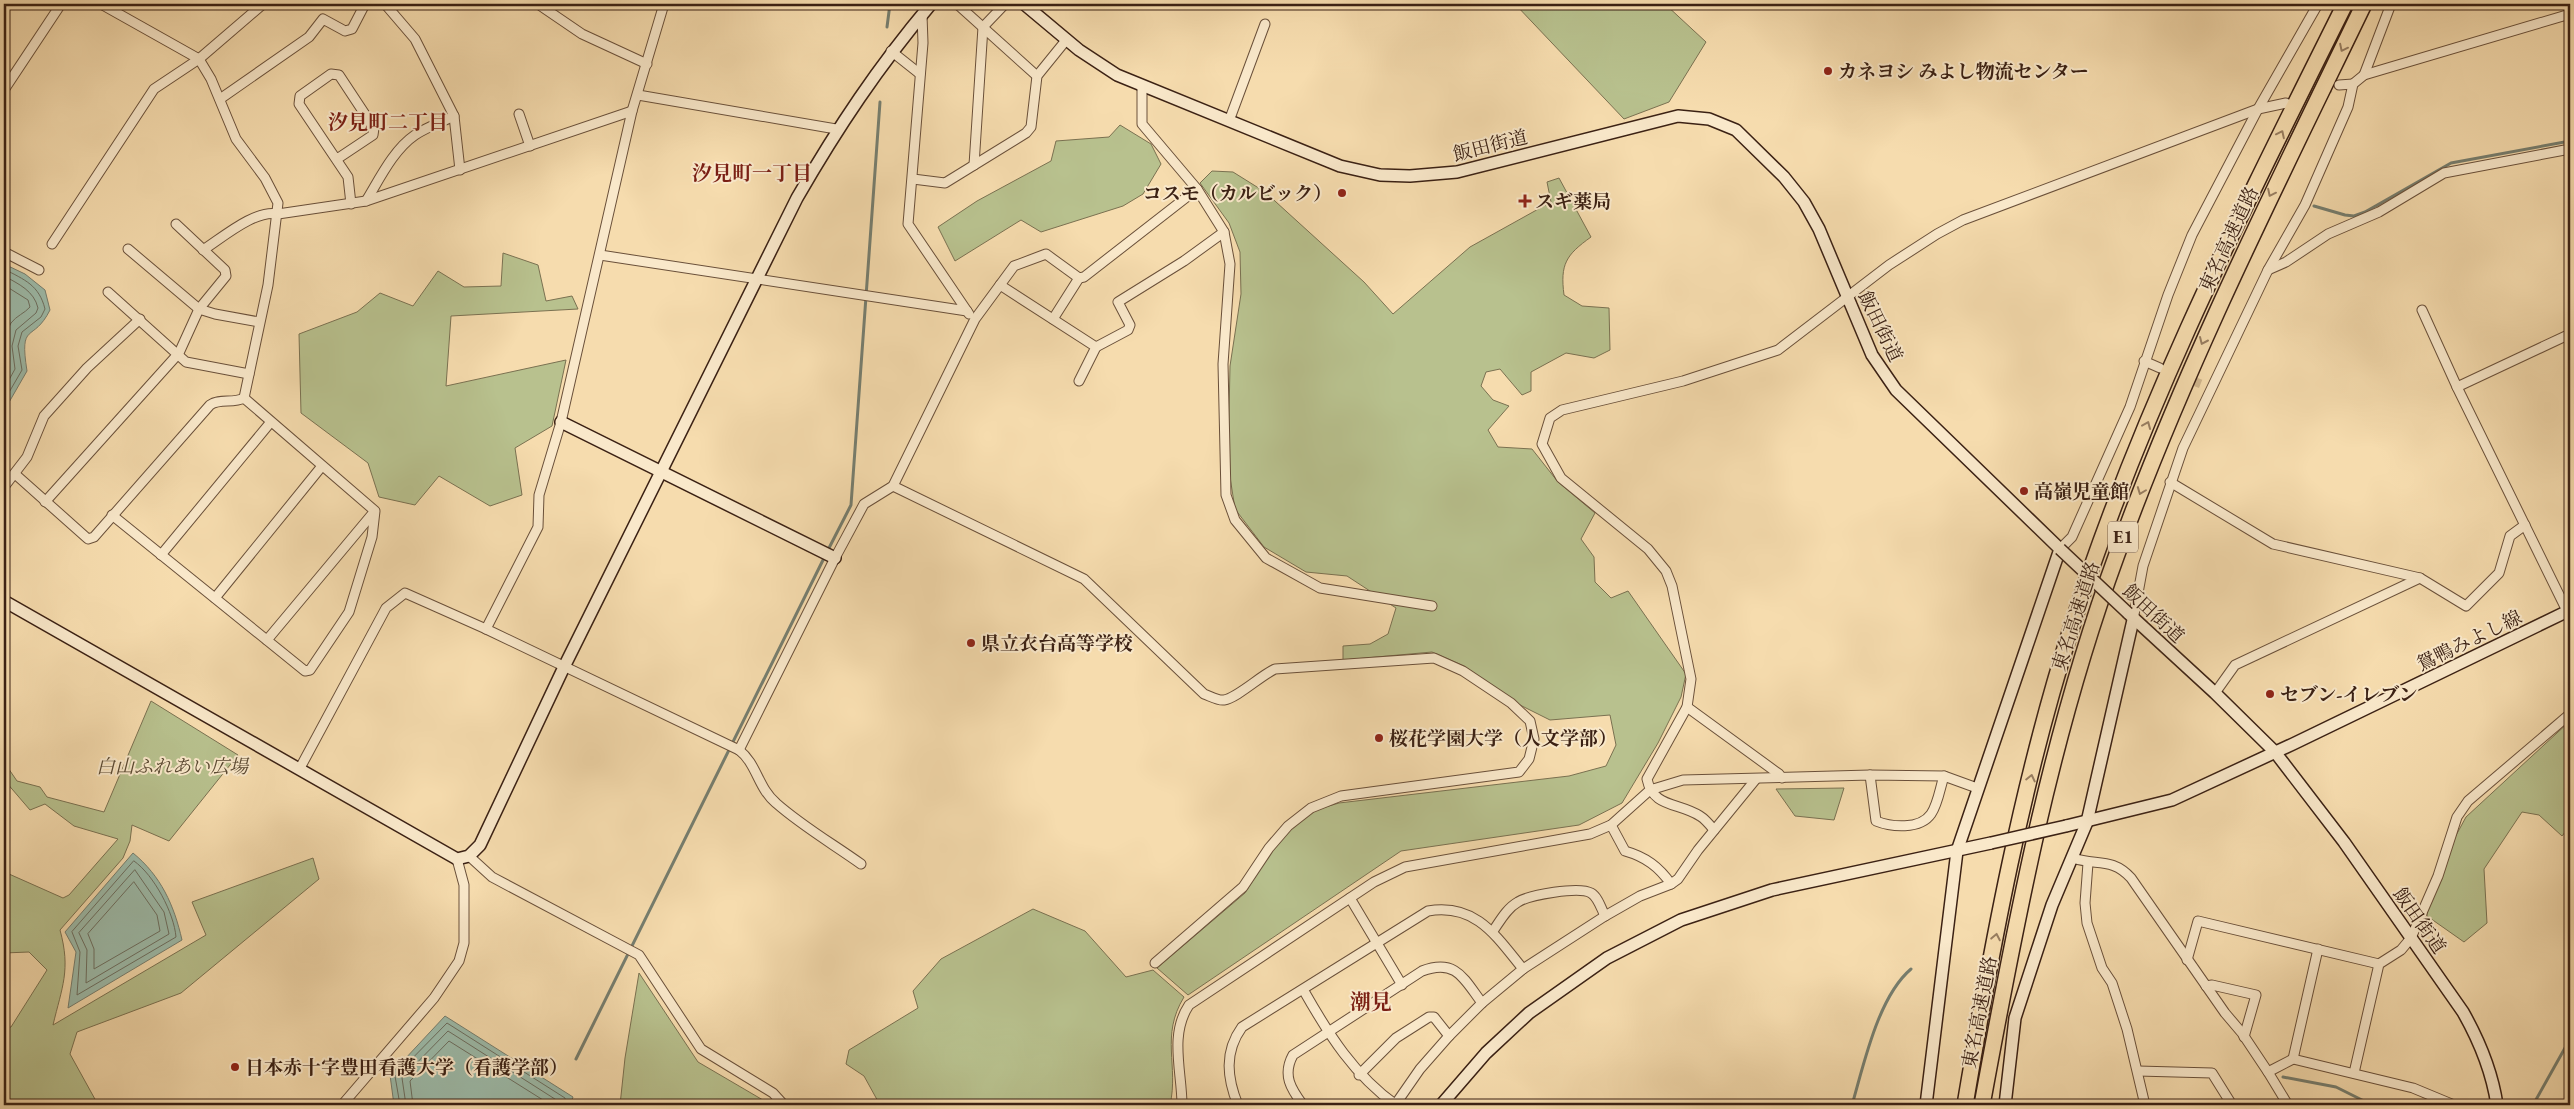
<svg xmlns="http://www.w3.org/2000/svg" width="2574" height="1109" viewBox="0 0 2574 1109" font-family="'EB Garamond','Noto Serif JP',serif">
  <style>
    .green { fill: #b8c18e; stroke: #7a7151 }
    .water { fill: #9dbcab; stroke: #767e6f }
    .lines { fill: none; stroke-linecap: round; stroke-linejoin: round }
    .shore { stroke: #6c6e60; stroke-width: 1 }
    .stream { stroke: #767e6f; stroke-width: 3 }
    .street-tunnel { stroke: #d1b78f; stroke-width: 9; stroke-dasharray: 9 4.5; stroke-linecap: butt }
    .street-casing { stroke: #6a503a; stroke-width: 11 }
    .secondary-casing { stroke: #3b2114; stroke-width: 14 }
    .highway-casing { stroke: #3b2114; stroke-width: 18 }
    .street { stroke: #f9e8ca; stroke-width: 9 }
    .secondary { stroke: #f9e8ca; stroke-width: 11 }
    .highway { stroke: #f6dcae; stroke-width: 15 }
    .secondary-bridge-casing { stroke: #3b2114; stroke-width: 14; stroke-linecap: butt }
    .secondary-bridge { stroke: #f9e8ca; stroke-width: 11 }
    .oneway { stroke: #987e61 }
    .poi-dot { fill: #8f2418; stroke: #f9e8ca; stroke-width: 2 }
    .labels { text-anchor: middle; stroke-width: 4; stroke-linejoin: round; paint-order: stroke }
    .shield { fill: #f9e8ca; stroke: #745d4b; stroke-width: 1 }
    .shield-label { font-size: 18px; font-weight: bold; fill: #3b2114 }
    .poi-label { font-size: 19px; font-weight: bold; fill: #3b2114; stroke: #f9e8ca; text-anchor: start }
    .street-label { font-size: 19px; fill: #3b2114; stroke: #f9e8ca }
    .park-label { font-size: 19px; font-style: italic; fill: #5a4932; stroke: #f9e8ca }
    .neighbourhood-label { font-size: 20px; font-weight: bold; fill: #7a1f14; stroke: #f9e8ca }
    .quarter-label { font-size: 21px; font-weight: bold; fill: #7a1f14; stroke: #f9e8ca }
  </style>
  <rect width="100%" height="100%" fill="#f6dcae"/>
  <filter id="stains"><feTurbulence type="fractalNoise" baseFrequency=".004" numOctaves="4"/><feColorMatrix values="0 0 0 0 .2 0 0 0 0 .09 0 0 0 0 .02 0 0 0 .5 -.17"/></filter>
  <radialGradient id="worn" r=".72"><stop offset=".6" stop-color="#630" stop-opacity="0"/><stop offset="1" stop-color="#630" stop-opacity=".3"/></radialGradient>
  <g class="green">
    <path d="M1515 4H1665L1706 42 1669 102 1624 119Z"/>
    <path d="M1120 125 1151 144 1161 164 1143 194 1123 206 1041 232 1021 220 955 261 938 227 977 201 1051 161 1056 141 1109 137Z"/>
    <path d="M1212 171 1233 172 1265 192 1364 282 1393 314 1470 247 1551 202 1547 182 1559 178 1591 237C1566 255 1560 264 1564 295L1582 306 1609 308 1610 350 1594 358 1566 353 1531 372V391L1522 395 1500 369 1486 372 1481 386 1493 400 1509 406 1488 430 1498 447 1532 449 1558 482 1595 513 1581 539 1594 557 1595 582 1611 598 1628 591 1686 674 1681 697 1658 743 1622 803 1579 825 1401 851 1188 995 1157 968 1245 893 1274 847 1293 828 1312 811 1339 803 1569 776 1606 766 1616 745 1610 715 1550 720 1518 704 1464 666 1432 652 1343 660V646L1370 644 1388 634 1396 608 1347 576 1306 572 1264 547 1235 509 1228 464 1230 366 1241 294 1240 252 1229 223 1200 183Z"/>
    <path d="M503 253 538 265 546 301 572 296 578 309 451 316 446 386 566 360 552 426 515 448 522 495 490 506 439 476 415 505 379 497 368 463 301 413 299 334 357 312 380 293 413 306 438 271 464 287 501 286Z"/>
    <path d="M151 701 238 755 169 841 132 825 130 841 123 858 60 930C71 970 62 987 53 1025L206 935 192 902 313 858 319 879 181 993 77 1032 70 1054 96 1101 102 1105H4V1028L11 1027 47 970 29 952 4 953V876L9 874 63 898 69 895 118 839 74 826 45 804 30 810 6 782 4 785V762L17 781 40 787 47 797 104 812Z"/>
    <path d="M2570 721V826L2562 836 2539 815 2522 812 2484 869 2487 923 2464 942 2427 916 2429 885 2466 817Z"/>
    <path d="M1844 788 1834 820 1795 816 1776 789Z"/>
    <path d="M1033 909 1085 931 1126 977 1153 970 1184 997C1160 1036 1179 1066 1170 1105H880L864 1076 846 1064 849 1050 918 1008 913 991 941 959Z"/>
    <path d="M639 973 698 1062 768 1103 767 1105H620L625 1058Z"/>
  </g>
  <g class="water">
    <path d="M4 264 25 274 45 290 50 310C33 344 19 320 27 371L4 411Z"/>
    <path d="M133 853C161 876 174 905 182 940L68 1008 76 952 65 932Z"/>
    <path d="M445 1016 573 1097 570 1105H394L390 1075Z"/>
  </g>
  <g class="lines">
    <g class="shore">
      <path d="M4 269C25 280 39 285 45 309L41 317 22 332 18 346 22 370 4 401"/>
      <path d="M4 276C19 284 34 291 38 308L36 313 16 330 12 346 15 369 4 389"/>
      <path d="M4 285 28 300 30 307C25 313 16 316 11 323 0 342 12 360 4 374"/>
      <path d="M134 861C154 875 174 913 176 937L77 995 80 952 72 932Z"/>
      <path d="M135 870 164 912 169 934 86 983 87 950 79 933Z"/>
      <path d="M134 882 157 915 160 931 94 969V949L88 934Z"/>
      <path d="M400 1105 395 1076 447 1023 565 1098 566 1105"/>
      <path d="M406 1105 402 1078 448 1031 558 1101 559 1105"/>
      <path d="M413 1105 410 1081 449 1041 551 1105"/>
    </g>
    <g class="stream">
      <path d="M887 27 890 4"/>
      <path d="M2314 206 2345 215 2354 216 2365 212 2451 163 2570 141"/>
      <path d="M828 550 851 505 880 102"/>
      <path d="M576 1059 825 556"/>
      <path d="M2283 1077 2336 1087 2372 1105"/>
      <path d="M1852 1105C1864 1064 1878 997 1911 969"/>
      <path d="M2533 1105 2570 1039"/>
    </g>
    <g class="street-tunnel">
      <path d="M2297 100 2339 85"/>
      <path d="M2167 371 2201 384"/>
    </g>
    <defs>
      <g id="street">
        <path d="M101 4 199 59 211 79 236 139 265 178 278 203 268 285 244 398"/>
        <path d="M385 4 415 39 454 116 460 170"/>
        <path d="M538 4 582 34 647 64"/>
        <path d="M957 4 1037 76"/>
        <path d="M922 15 923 43 908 224 969 314"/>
        <path d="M891 51 920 74"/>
        <path d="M2364 75 2391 4"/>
        <path d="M2339 85 2353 84"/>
        <path d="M1142 87V124L1197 189 1224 232 1230 264 1223 364 1226 495 1235 520 1266 558 1320 588 1432 606"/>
        <path d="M4 90 61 4"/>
        <path d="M638 95 836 129"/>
        <path d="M220 99 309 37 323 19 345 31 352 29 365 4"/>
        <path d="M519 114 530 146"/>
        <path d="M1229 121 1265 24"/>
        <path d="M337 159 373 135 374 128 339 75 331 74 300 96 299 104 348 177 351 204"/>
        <path d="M974 165 983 27 1005 4"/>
        <path d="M913 179 945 183 1026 133 1031 127 1037 76 1067 39"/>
        <path d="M366 201C379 180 393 150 415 135 427 127 442 122 454 116"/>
        <path d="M52 244 154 89 199 59 263 4"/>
        <path d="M128 249 199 309 215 314 259 322"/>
        <path d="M203 250C222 238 255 209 278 214L366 201 632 111"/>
        <path d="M4 252 39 270"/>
        <path d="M600 255 967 311"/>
        <path d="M2268 270 2286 262 2328 234 2379 212 2444 173 2570 149"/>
        <path d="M1000 285 1096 347 1079 381"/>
        <path d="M108 292 186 362 249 374"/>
        <path d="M2422 310 2457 387 2570 617"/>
        <path d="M1053 319 1079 278"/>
        <path d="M1096 347 1128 330 1130 325 1118 302 1184 261 1224 232"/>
        <path d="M2144 361 2160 368"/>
        <path d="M2457 387 2570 334"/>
        <path d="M15 474 88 539 94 537 210 405C220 398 233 404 244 398"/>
        <path d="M2170 482 2273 544 2420 578 2466 606 2499 573 2510 536 2525 525"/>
        <path d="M893 486 1084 579 1204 694C1210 696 1218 701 1224 700 1237 698 1260 676 1275 669L1434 658 1463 671 1511 703 1530 721 1534 739 1529 759 1519 772 1341 796 1311 808 1288 826 1269 848 1243 887 1155 963"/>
        <path d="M4 487 27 457 44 416 87 368 140 319"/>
        <path d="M45 502 179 353 199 309 226 276 225 270 176 224"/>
        <path d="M112 515 305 671 310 670 349 612 372 537 375 511 244 398"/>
        <path d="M2060 549 2072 537 2130 407 2168 295 2192 235 2258 109 2318 4"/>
        <path d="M161 555 270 423"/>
        <path d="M215 598 322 466"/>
        <path d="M2133 620 2143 566 2183 448 2268 270 2305 205 2348 107 2353 84 2364 75 2570 14"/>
        <path d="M486 629 538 527 539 495 561 422 632 111 664 4"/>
        <path d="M267 640 374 512"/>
        <path d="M2215 693 2235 665 2420 578"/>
        <path d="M1687 707 1779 774 1782 778"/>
        <path d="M739 750 835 558 864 504 893 486 975 319 1014 266 1046 254 1079 278 1084 277 1197 189"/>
        <path d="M300 768 386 608 405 593 486 629 739 750C757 764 758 788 776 803 802 826 833 844 861 864"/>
        <path d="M1870 775 1876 821C1891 827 1920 830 1931 814 1938 804 1940 788 1944 776"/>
        <path d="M1611 825 1625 851C1646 857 1659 867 1671 884"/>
        <path d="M1714 830C1710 825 1705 819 1700 816 1678 802 1653 808 1647 779L1687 707 1691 679 1672 586 1666 571 1648 549 1561 478 1542 444 1550 418 1562 410 1683 381 1778 350 1889 265 1937 234 1963 220 2258 109 2286 103"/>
        <path d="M469 856 492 877 639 955 701 1049 773 1093 784 1105"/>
        <path d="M2073 858C2096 866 2112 857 2131 878L2225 1013 2242 1033 2268 1072 2288 1105"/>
        <path d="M2088 863 2085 903 2087 923 2102 968 2112 983 2127 1029 2145 1105"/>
        <path d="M1350 898 1402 985"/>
        <path d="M1493 931C1500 921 1507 908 1518 902 1529 895 1579 886 1591 893 1598 897 1601 908 1605 916"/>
        <path d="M2187 960 2198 921 2379 964"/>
        <path d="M2206 986 2212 985 2256 995 2244 1037"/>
        <path d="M1304 991C1329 1035 1354 1075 1396 1105"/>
        <path d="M2293 1059 2318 949"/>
        <path d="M2138 1071 2212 1073 2232 1105"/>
        <path d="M2268 1072 2293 1059 2413 1088 2454 1105"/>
        <path d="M2354 1073 2379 964 2401 950 2411 938 2438 876 2457 817 2468 801 2570 714"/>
        <path d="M1359 1075 1396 1038 1429 1017H1434L1449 1036"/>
        <path d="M342 1105 434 998 459 961 464 943V885L457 859"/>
        <path d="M1182 1105C1182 1072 1169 1035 1189 1005L1374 882 1405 867 1590 834 1611 825 1650 790 1683 780 1870 775 1944 776 1977 788"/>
        <path d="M1238 1105C1227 1078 1224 1052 1242 1027L1428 911C1476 903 1496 936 1523 969"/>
        <path d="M1303 1105C1291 1089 1282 1075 1293 1055L1422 971C1456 958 1464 979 1482 1003"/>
        <path d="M1395 1105 1420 1069 1449 1036 1482 1003 1523 969 1605 916 1640 896 1671 884 1678 879 1698 850 1756 779"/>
      </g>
      <g id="secondary">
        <path d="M1024 4 1079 50 1117 75 1340 166 1380 175 1410 176 1457 172 1678 116 1709 119 1736 130 1784 177 1804 202 1819 229 1872 355 1896 390 2060 549 1957 851 1926 1105"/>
        <path d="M561 422 835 558"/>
        <path d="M4 601 457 859 469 856 480 845 564 667 797 198C838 127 878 67 931 4"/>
        <path d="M2128 613 2215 693 2275 752 2344 842 2463 1012C2480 1042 2492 1071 2497 1105"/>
        <path d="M2066 826 2172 800 2293 744 2570 610"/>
        <path d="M1441 1105 1486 1053 1529 1013 1607 958 1681 920 1772 890 1991 843"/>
        <path d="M2005 1105 2015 1018 2052 905 2087 822 2133 620"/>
      </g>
      <g id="highway">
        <path d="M1965 1105C1992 945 2022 783 2071 629 2140 411 2244 207 2345 4"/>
        <path d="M1982 1105C2016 920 2051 734 2116 557 2185 366 2276 186 2364 4"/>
      </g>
    </defs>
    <use href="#street" class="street-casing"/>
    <use href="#secondary" class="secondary-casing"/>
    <use href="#highway" class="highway-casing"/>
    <use href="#street" class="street"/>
    <use href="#secondary" class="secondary"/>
    <use href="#highway" class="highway"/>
    <defs>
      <g id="secondary-bridge">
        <path d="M2060 549 2128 613"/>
        <path d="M1991 843 2066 826"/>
      </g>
    </defs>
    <use href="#secondary-bridge" class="secondary-bridge-casing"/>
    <use href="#secondary-bridge" class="secondary-bridge"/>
  </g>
  <defs><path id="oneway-chevron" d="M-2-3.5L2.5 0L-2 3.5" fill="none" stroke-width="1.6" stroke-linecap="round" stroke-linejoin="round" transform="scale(1.25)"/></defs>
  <g class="oneway">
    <use href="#oneway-chevron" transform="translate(2343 48) rotate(116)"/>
    <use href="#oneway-chevron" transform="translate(2281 134) rotate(-64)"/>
    <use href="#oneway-chevron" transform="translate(2271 193) rotate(116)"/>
    <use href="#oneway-chevron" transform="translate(2203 341) rotate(114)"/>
    <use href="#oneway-chevron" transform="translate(2147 425) rotate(-67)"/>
    <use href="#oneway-chevron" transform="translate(2141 491) rotate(111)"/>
    <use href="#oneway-chevron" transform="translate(2031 778) rotate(-77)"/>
    <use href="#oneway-chevron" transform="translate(1996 937) rotate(-79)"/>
  </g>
  <g class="poi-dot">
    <circle cx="1828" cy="71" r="5"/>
    <circle cx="1342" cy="193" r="5"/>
    <path d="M1522.5 193.5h5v5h5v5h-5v5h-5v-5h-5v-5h5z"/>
    <circle cx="2024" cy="491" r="5"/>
    <circle cx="971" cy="643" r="5"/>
    <circle cx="2270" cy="694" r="5"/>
    <circle cx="1379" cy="738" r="5"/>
    <circle cx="235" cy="1067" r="5"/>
  </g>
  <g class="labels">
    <rect class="shield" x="2108" y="521.5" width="30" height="31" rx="4"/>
    <g class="shield-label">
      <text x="2123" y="543">E1</text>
    </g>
    <g class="poi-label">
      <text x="1838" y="78">カネヨシ みよし物流センター</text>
      <text x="1332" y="200" text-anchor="end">コスモ（カルビック）</text>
      <text x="1535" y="208">スギ薬局</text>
      <text x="2034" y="498">高嶺児童館</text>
      <text x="981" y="650">県立衣台高等学校</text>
      <text x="2280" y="701">セブン-イレブン</text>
      <text x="1389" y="745">桜花学園大学（人文学部）</text>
      <text x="245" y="1074">日本赤十字豊田看護大学（看護学部）</text>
    </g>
    <g class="street-label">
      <text transform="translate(1490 145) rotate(-14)" y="7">飯田街道</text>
      <text transform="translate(2228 239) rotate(-65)" y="7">東名高速道路</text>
      <text transform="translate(1881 326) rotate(64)" y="7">飯田街道</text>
      <text transform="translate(2154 613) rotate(43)" y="7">飯田街道</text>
      <text transform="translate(2075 616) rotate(-72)" y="7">東名高速道路</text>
      <text transform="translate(2469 640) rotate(-26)" y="7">鴛鴨みよし線</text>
      <text transform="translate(2420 920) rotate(55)" y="7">飯田街道</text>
      <text transform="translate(1979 1012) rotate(-79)" y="7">東名高速道路</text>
    </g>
    <g class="park-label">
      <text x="172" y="773">白山ふれあい広場</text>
    </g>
    <g class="neighbourhood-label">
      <text x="388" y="129">汐見町二丁目</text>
      <text x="752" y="180">汐見町一丁目</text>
    </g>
    <g class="quarter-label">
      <text x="1371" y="1009">潮見</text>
    </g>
  </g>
  <rect width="2574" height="1109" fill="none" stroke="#f6dcae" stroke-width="20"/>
  <rect x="5" y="5" width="2564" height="1099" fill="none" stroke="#3b2114" stroke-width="2.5"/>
  <rect x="10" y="10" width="2554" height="1089" fill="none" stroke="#3b2114"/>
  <rect width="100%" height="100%" filter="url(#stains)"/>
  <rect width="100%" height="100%" fill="url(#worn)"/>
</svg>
